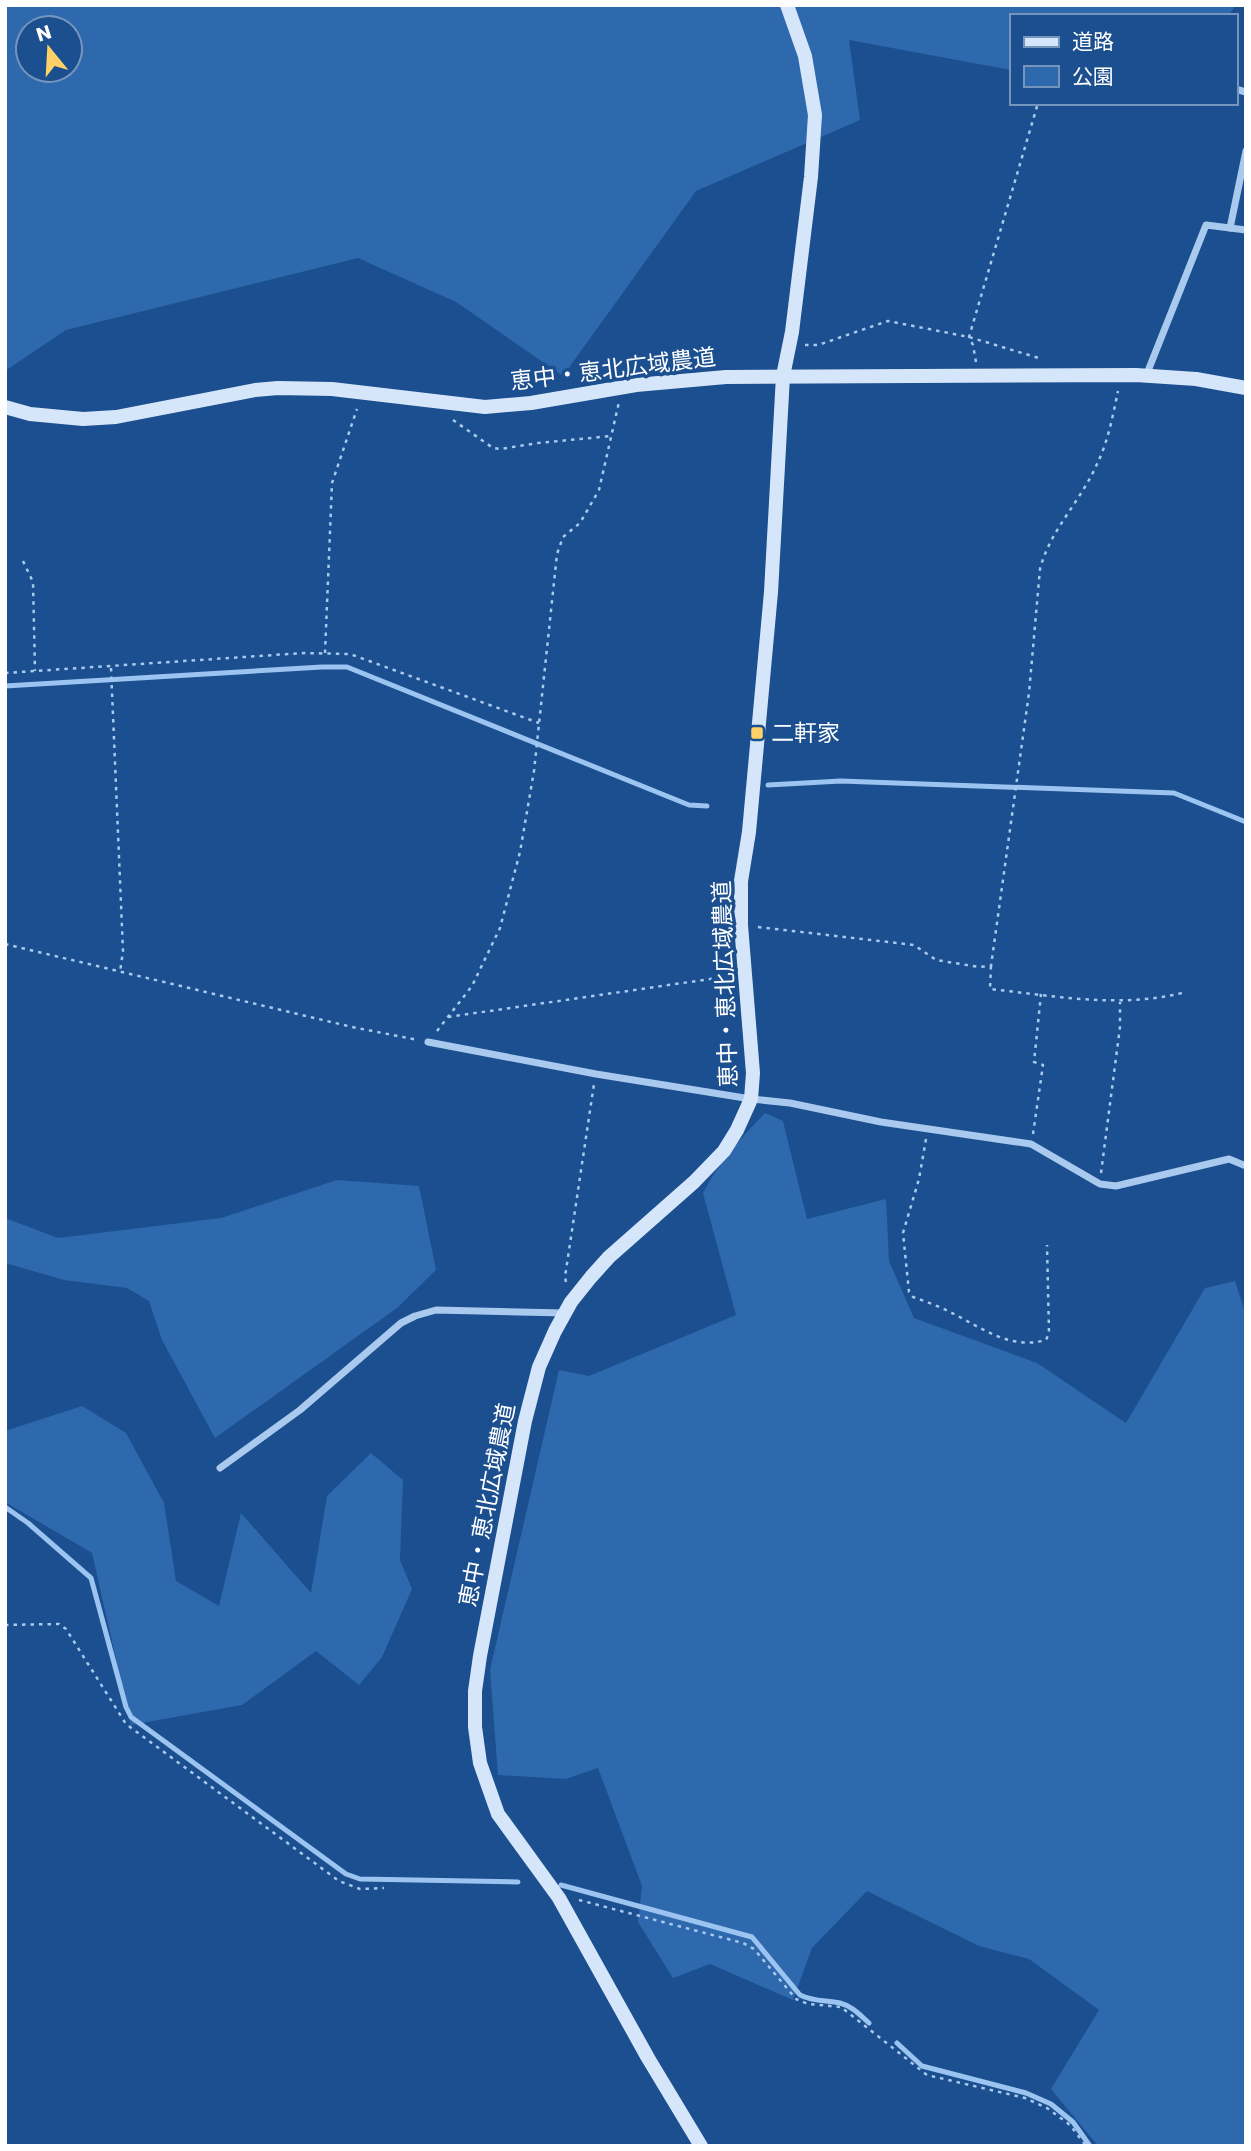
<svg xmlns="http://www.w3.org/2000/svg" width="1251" height="2151" viewBox="0 0 1251 2151" font-family="Poppins,'Noto Sans JP',sans-serif">
  <style>
    .green { fill: #2e69ad; fill-rule: evenodd }
    .lines { fill: none; stroke-linecap: round; stroke-linejoin: round }
    .stream { stroke: #9cc4f0; stroke-width: 5 }
    .path { stroke: #a9c9ee; stroke-width: 2.5; stroke-dasharray: 3.5 5; stroke-linecap: butt }
    .street { stroke: #a9c9ee; stroke-width: 7 }
    .secondary { stroke: #d6e6fa; stroke-width: 14 }
    .poi-dot { fill: #ffd166; stroke: #1b4f8f; stroke-width: 2.5 }
    .labels { text-anchor: middle; stroke-width: 7; stroke-linejoin: round; paint-order: stroke }
    .street-label { font-size: 23px; fill: #fff; stroke: #1b4f8f }
    .poi-label { font-size: 23px; fill: #fff; stroke: #1b4f8f; text-anchor: start }
  </style>
  <rect width="100%" height="100%" fill="#1b4f8f"/>
  <g class="green">
    <path d="M5 5H1236L1228 16H1011V70L849 40 860 120 696 191 563 376 456 302 358 258 66 330 5 371ZM28 28H70V70H28Z"/>
    <path d="M765 1113 783 1121 807 1219 886 1199 889 1261 914 1318 1037 1363 1126 1423 1205 1288 1235 1281 1246 1315V2146H1098L1051 2089 1099 2010 1029 1959 979 1946 867 1891 812 1948 793 2000 710 1964 673 1978 638 1922 642 1886 598 1768 566 1779 498 1775 490 1670 559 1370 589 1376 736 1315 703 1193C719 1162 741 1138 765 1113Z"/>
    <path d="M337 1180 419 1186 436 1270 397 1308 215 1438 162 1340 149 1301 127 1288 64 1280 5 1263V1218L58 1238 221 1218Z"/>
    <path d="M82 1406 126 1433 164 1503 176 1581 219 1606 241 1513 311 1593 327 1496 371 1453 403 1480 400 1560 412 1589 382 1657 359 1685 316 1651 242 1705 131 1725 92 1553 5 1502V1431Z"/>
  </g>
  <g class="lines">
    <g class="stream">
      <path d="M5 686 322 667H347L689 805 707 806"/>
      <path d="M768 785 841 781 1174 793 1246 822"/>
      <path d="M5 1507 28 1523 91 1578 126 1707 131 1717 346 1874 360 1879 518 1882"/>
      <path d="M561 1885 752 1937 800 1995C814 2002 826 2000 840 2003 852 2006 860 2015 869 2023"/>
      <path d="M897 2043 922 2066 1026 2093 1051 2104 1073 2122 1090 2146"/>
    </g>
    <g class="path">
      <path d="M805 345H818L888 321 969 337 1042 359"/>
      <path d="M976 362 973 345 969 337 1038 103"/>
      <path d="M453 420 493 448 500 449 538 443 611 436"/>
      <path d="M23 561 33 582 35 671"/>
      <path d="M325 653 332 483 357 409"/>
      <path d="M111 668 123 951 120 972"/>
      <path d="M5 673 304 653 350 654 539 723"/>
      <path d="M758 927 914 945 936 960 979 967 991 966 1029 693 1040 569C1050 530 1081 501 1097 464 1108 442 1113 415 1118 391"/>
      <path d="M5 944 352 1027 418 1040"/>
      <path d="M991 966 990 989C1056 996 1121 1009 1186 992"/>
      <path d="M448 1017 731 976"/>
      <path d="M437 1031 472 986 500 928 520 852 534 771 557 554 563 537 580 523 599 490 619 402"/>
      <path d="M1033 1134 1043 1065 1034 1062 1041 994"/>
      <path d="M926 1139 919 1179 903 1233 909 1292 913 1297C927 1302 941 1307 954 1314 983 1329 1012 1350 1046 1340L1049 1333 1047 1245"/>
      <path d="M1101 1173 1120 1027V1002"/>
      <path d="M566 1282 565 1277 594 1084"/>
      <path d="M5 1625 59 1624 66 1629 126 1724 339 1881 360 1889 384 1888"/>
      <path d="M579 1900 743 1943 754 1949 796 1999 808 2004 841 2007 927 2075 1025 2098 1047 2108 1070 2125 1086 2146"/>
    </g>
    <g class="street">
      <path d="M1235 89 1246 92"/>
      <path d="M1230 228 1246 151"/>
      <path d="M1146 376 1206 225 1246 230"/>
      <path d="M428 1042 596 1074 751 1099 790 1103 881 1122 1031 1144 1100 1184 1116 1186 1229 1159 1246 1166"/>
      <path d="M220 1468 300 1410 401 1323 415 1316 436 1310 564 1313"/>
    </g>
    <g class="secondary">
      <path d="M5 407 30 414 83 419 116 417 255 390 278 388 332 389 485 407 531 403 636 385 726 377 1136 375 1196 379 1246 388"/>
      <path d="M701 2146 648 2058 559 1898 498 1814 480 1763 475 1727V1691L480 1656 525 1421 539 1367 555 1331 571 1302 591 1277 609 1257 694 1182 724 1151 737 1130 751 1099 753 1073 741 925V881L749 832 771 592 783 376 792 332 811 177 815 115 805 56 787 5"/>
    </g>
  </g>
  <rect class="poi-dot" x="750" y="726" width="14" height="14" rx="3.5"/>
  <g class="labels">
    <g class="street-label">
      <text transform="translate(613 369) rotate(-7)" y="8">恵中・恵北広域農道</text>
      <text transform="translate(725 984) rotate(-92)" y="8">恵中・恵北広域農道</text>
      <text transform="translate(487 1505) rotate(-79)" y="8">恵中・恵北広域農道</text>
    </g>
    <g class="poi-label">
      <text x="771" y="741">二軒家</text>
    </g>
  </g>
  <rect width="1251" height="2151" fill="none" stroke="#ffffff" stroke-width="14"/>
  <rect x="1010" y="14" width="228" height="91" fill="#1b4f8f" stroke="#7695bc" stroke-width="2"/>
  <rect x="1024" y="37" width="35" height="10" fill="#d6e6fa" stroke="#7695bc" stroke-width="2"/>
  <text x="1072" y="49" font-size="21" fill="#ffffff">道路</text>
  <rect x="1024" y="66" width="35" height="21" fill="#2e69ad" stroke="#7695bc" stroke-width="2"/>
  <text x="1072" y="84" font-size="21" fill="#ffffff">公園</text>
  <g transform="translate(49 49) rotate(342)"><circle r="33" fill="#1b4f8f" stroke="#7695bc" stroke-width="2"/>
  <path d="M0-5L12 26L0 18L-12 26Z" fill="#ffd166"/>
  <text y="-10" font-size="19" font-weight="bold" text-anchor="middle" fill="#ffffff">N</text>
  </g>
</svg>
